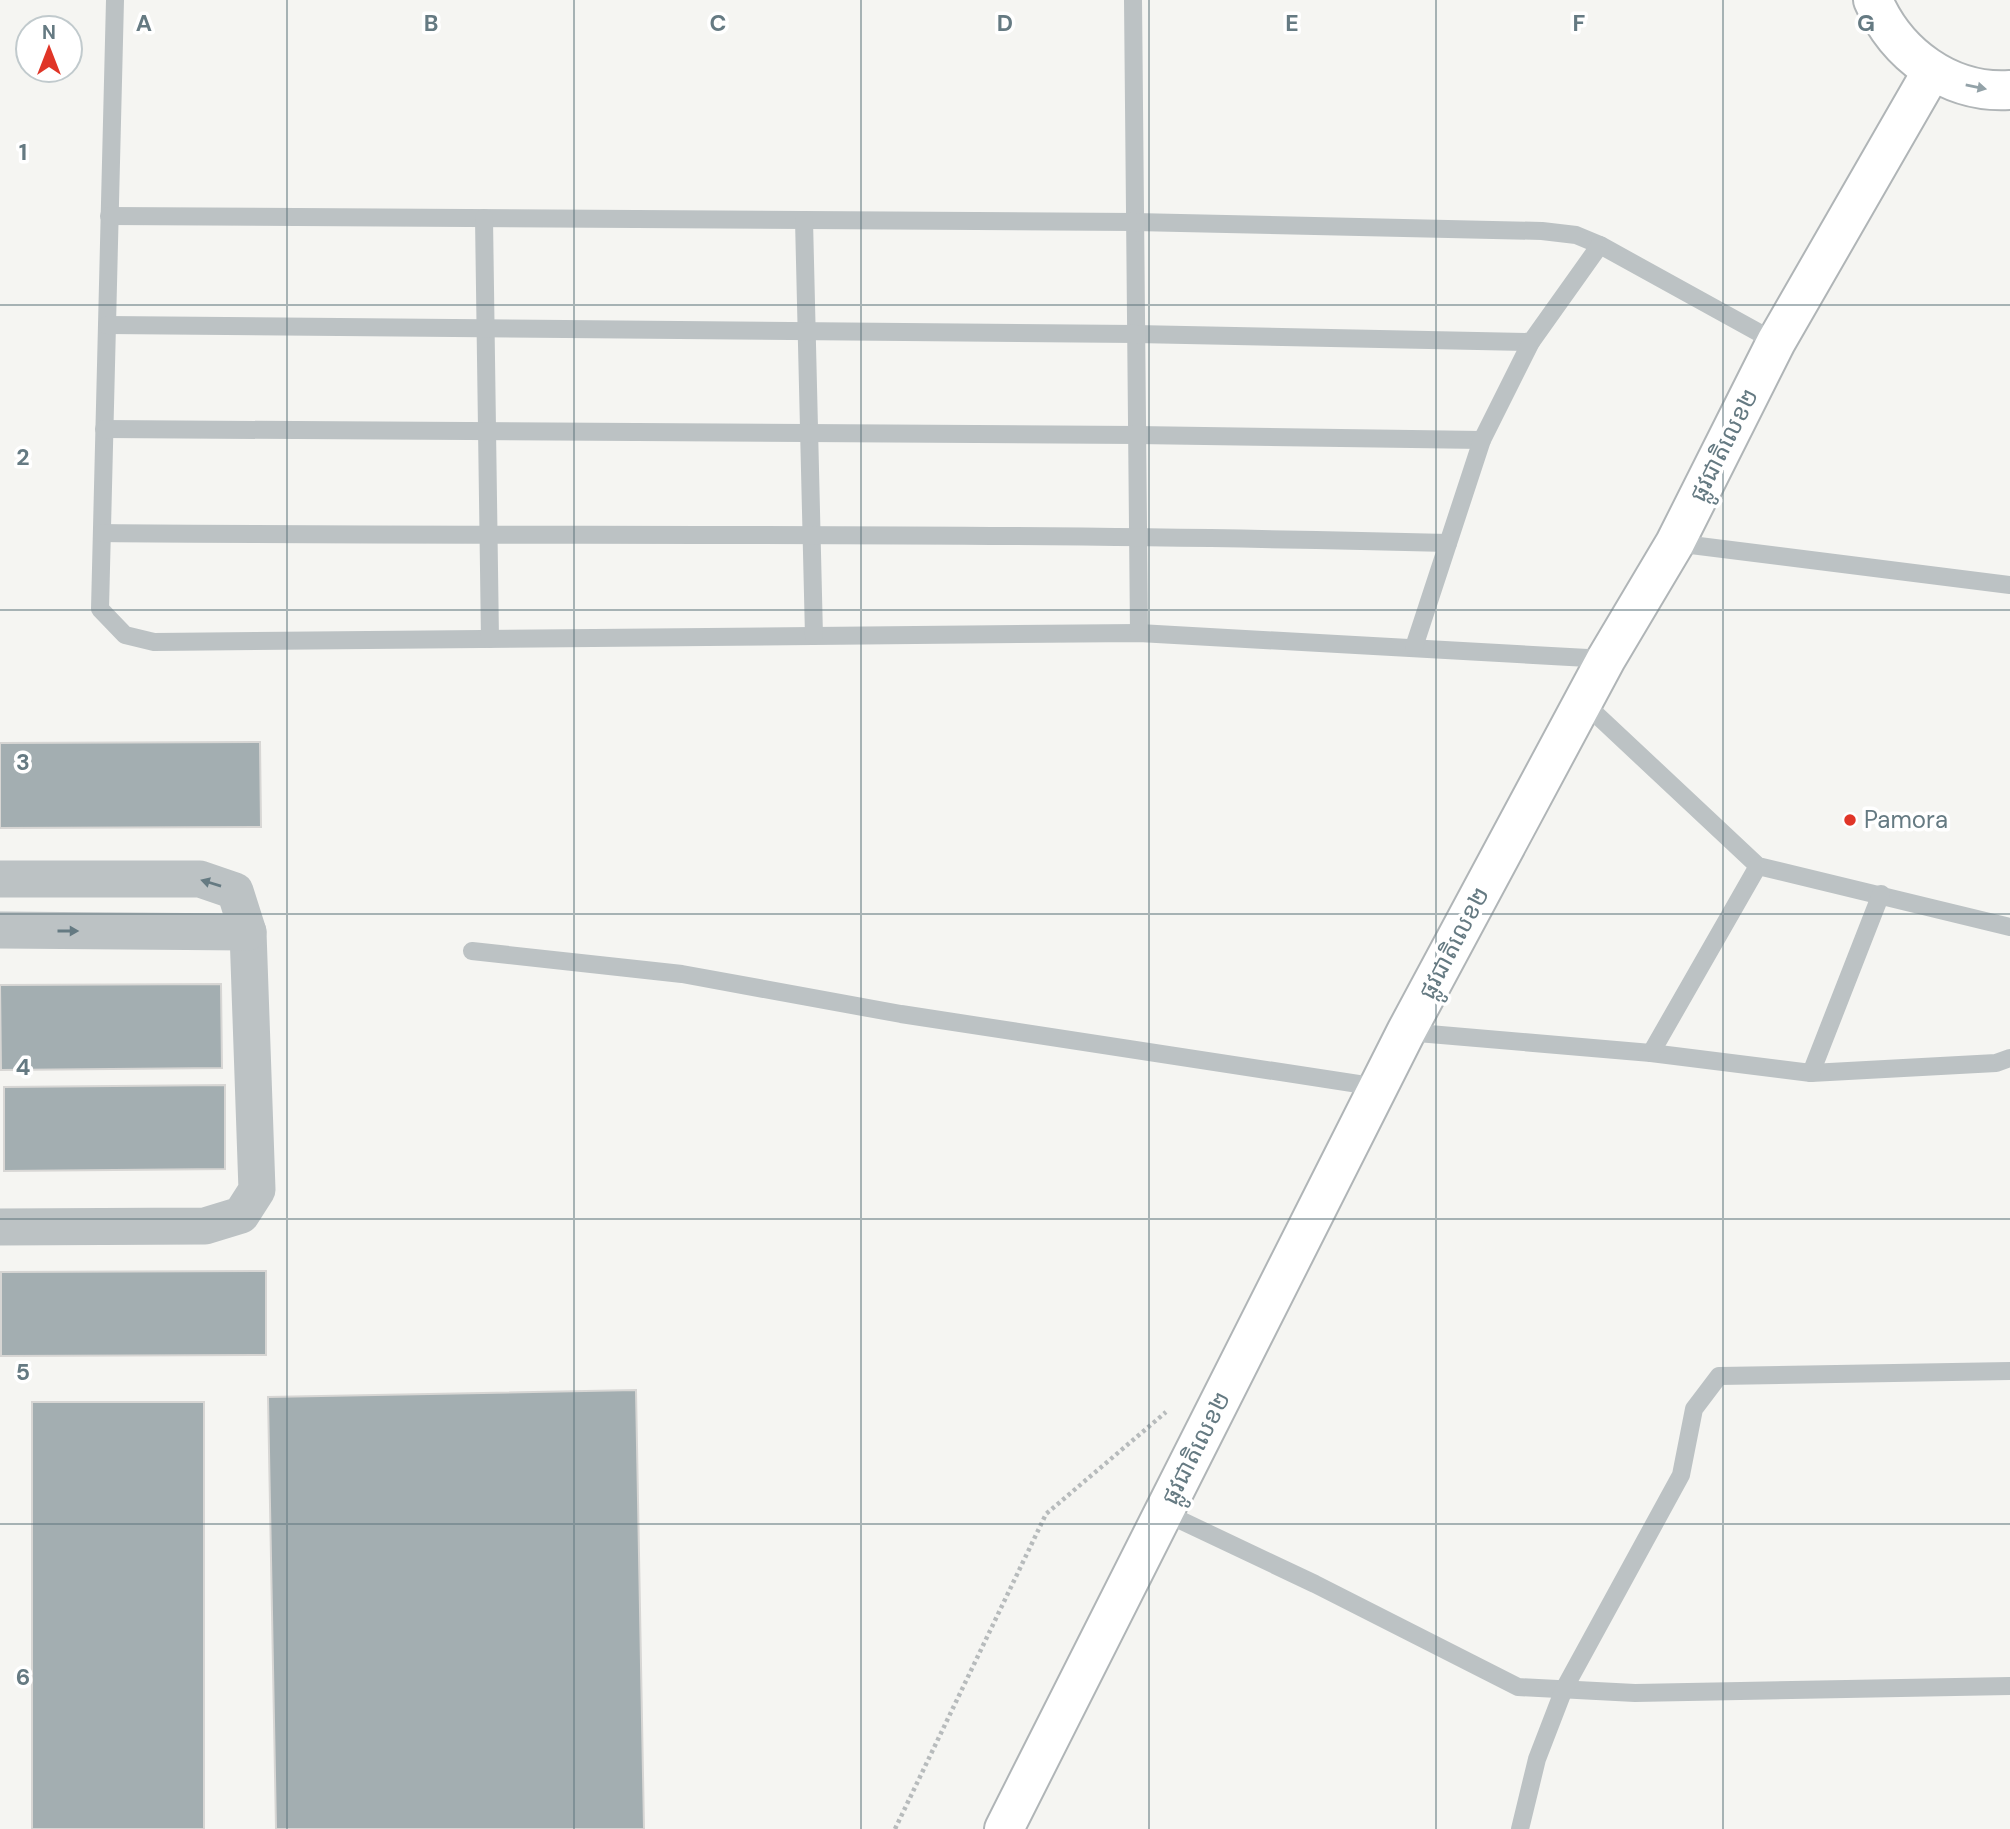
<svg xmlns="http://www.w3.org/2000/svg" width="2010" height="1829" viewBox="0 0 2010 1829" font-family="'DM Sans','Noto Sans Khmer',sans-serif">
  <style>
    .building { fill: #a3aeb1; stroke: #d7d6d4; stroke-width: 2 }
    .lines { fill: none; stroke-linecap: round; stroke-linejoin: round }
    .highway-casing { stroke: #b0b5b7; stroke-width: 42 }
    .path { stroke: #b7bbbc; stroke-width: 4.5; stroke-dasharray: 3.5 3.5; stroke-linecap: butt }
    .lane { stroke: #bcc2c4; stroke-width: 18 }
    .street { stroke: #bcc2c4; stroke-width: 37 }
    .highway { stroke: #fff; stroke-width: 38 }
    .oneway { fill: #93a2a8 }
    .oneway2 { fill: #657a82 }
    .grid { fill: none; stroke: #657a82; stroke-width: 2; stroke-opacity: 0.55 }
    .poi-dot { fill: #e03527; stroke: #fff; stroke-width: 2.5 }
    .labels { text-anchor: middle; stroke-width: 7; stroke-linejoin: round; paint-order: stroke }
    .street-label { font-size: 24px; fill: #657a82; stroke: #fff }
    .poi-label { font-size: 24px; fill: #657a82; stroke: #fff; text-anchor: start }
    .grid-label { font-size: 23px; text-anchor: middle; font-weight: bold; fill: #657a82; stroke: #fff; stroke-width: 7; stroke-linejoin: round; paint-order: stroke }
  </style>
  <rect width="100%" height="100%" fill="#f5f5f2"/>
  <g class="building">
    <path d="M260 742 261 827 0 828V743Z"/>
    <path d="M221 984 222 1068 1 1070 0 985Z"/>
    <path d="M225 1085V1169L4 1171V1087Z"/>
    <path d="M266 1271V1355L1 1356V1272Z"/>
    <path d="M636 1390 644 1829H276L268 1397Z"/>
    <rect x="32" y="1402" width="172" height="427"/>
  </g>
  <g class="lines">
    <defs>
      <g id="highway">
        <path d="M1873 0C1896 54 1949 94 2010 90"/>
        <path d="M1004 1829 1406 1032 1606 659 1675 543 1776 342 1932 71"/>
      </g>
    </defs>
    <use href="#highway" class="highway-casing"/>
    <path class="path" d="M895 1829 1046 1514 1166 1412"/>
    <g class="lane">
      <path d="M115 0 100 609 125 635 154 642 1139 633 1606 659"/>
      <path d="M1133 0 1139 633"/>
      <path d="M109 216 1135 222 1542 231 1576 235 1600 245 1776 342"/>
      <path d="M484 218 490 639"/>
      <path d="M804 220 814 636"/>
      <path d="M107 325 1136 334 1531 342"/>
      <path d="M104 429 1137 435 1482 440"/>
      <path d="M102 533C551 537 1000 531 1448 543"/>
      <path d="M1675 543 2010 585"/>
      <path d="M1414 647 1482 440 1531 342 1600 245"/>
      <path d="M1583 702 1758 866 2010 927"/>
      <path d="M472 951 682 974 901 1014 1378 1087"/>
      <path d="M1406 1032 1651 1053 1811 1073 1996 1063 2010 1058"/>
      <path d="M1651 1053 1758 866"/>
      <path d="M1811 1073 1881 894"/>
      <path d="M1163 1512 1315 1584 1518 1687 1635 1693 2010 1686"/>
      <path d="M1520 1829 1537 1759 1564 1689 1681 1475 1694 1409 1719 1376 2010 1371"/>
    </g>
    <g class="street">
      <path d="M0 879H200L235 891 248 932 257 1190 241 1215 205 1226 0 1227"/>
      <path d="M0 930 248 932"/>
    </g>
    <use href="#highway" class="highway"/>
  </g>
  <defs><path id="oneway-solid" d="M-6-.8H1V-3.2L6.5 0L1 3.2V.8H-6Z" transform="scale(1.75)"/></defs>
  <use class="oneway" href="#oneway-solid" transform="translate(1976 87) rotate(11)"/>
  <g class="oneway2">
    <use href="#oneway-solid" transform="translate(211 883) rotate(-163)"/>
    <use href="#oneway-solid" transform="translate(68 931)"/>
  </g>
  <path class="grid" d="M287 0V1829M574 0V1829M861 0V1829M1149 0V1829M1436 0V1829M1723 0V1829M0 305H2010M0 610H2010M0 914H2010M0 1219H2010M0 1524H2010"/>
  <circle class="poi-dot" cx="1850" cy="820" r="7"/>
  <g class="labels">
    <g class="street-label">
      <text transform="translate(1724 445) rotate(-63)" y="8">ផ្លូវជាតិលេខ២</text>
      <text transform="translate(1454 943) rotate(-62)" y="8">ផ្លូវជាតិលេខ២</text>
      <text transform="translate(1196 1448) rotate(-63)" y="8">ផ្លូវជាតិលេខ២</text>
    </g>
    <g class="poi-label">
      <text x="1864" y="828">Pamora</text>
    </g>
  </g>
  <g class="grid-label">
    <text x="144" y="31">A</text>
    <text x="431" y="31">B</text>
    <text x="718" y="31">C</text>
    <text x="1005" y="31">D</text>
    <text x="1292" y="31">E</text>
    <text x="1579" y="31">F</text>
    <text x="1866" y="31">G</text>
    <text x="23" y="160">1</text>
    <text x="23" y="465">2</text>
    <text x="23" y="770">3</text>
    <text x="23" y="1075">4</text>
    <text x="23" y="1380">5</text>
    <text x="23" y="1685">6</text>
  </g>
  <g transform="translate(49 49)"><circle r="33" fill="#ffffff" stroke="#c1cacd" stroke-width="2"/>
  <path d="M0-5L12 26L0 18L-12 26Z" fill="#e03527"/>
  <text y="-10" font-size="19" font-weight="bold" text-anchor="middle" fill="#657a82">N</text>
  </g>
</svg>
